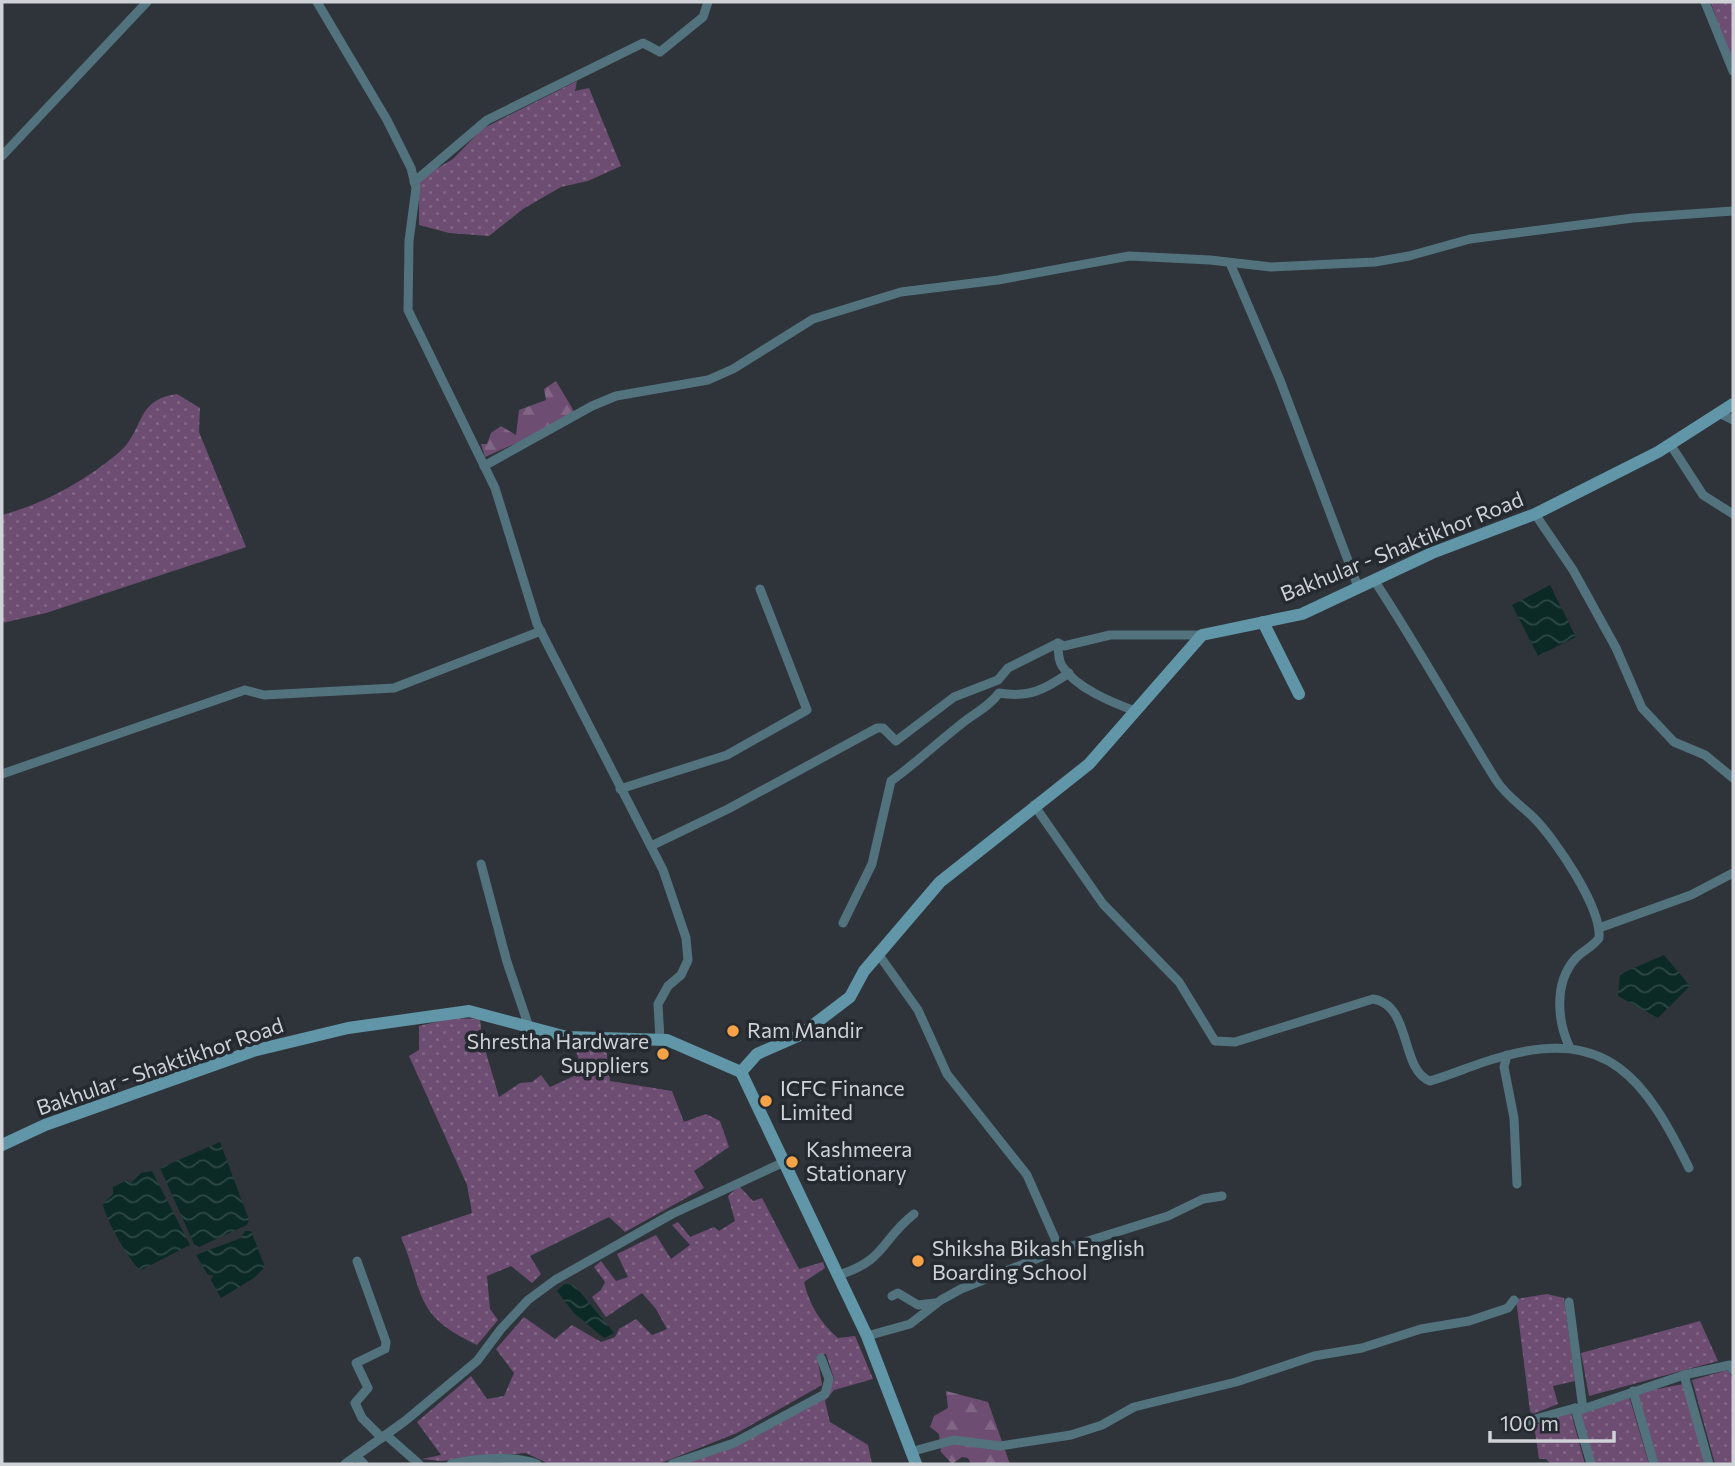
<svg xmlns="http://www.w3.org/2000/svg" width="1735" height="1466" viewBox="0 0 1735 1466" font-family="Commissioner,sans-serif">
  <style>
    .grass { fill: url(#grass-dots) }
    .forest { fill: url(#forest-firs) }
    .water { fill: url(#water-waves) }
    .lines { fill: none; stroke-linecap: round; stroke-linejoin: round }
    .street { stroke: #52737d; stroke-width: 9 }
    .secondary { stroke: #6096a7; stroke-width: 12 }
    .poi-dot { fill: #f6a247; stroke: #252a31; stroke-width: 2.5 }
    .labels { text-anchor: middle; stroke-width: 7; stroke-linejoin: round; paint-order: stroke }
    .street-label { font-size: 21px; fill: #cfd2d6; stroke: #252a31 }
    .poi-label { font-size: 21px; fill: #cfd2d6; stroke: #252a31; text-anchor: start }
  </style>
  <defs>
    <pattern id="grass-dots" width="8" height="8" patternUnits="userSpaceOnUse" patternTransform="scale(1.75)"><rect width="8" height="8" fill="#6d4d72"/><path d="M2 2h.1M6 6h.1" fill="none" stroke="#816685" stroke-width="1.8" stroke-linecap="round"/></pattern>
    <pattern id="forest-firs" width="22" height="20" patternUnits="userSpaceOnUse" patternTransform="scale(1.75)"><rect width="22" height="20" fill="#6d4d72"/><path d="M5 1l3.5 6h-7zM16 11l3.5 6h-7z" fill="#816685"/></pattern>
    <pattern id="water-waves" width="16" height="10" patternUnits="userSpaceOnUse" patternTransform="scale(1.75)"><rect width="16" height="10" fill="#0b2a26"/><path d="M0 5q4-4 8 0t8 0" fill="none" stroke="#2e4845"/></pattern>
  </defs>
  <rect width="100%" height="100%" fill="#2f343b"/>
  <g class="grass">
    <path d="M1711 2H1733V65L1712 6Z"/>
    <path d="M577 81 575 91 589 88 621 166 588 181 561 187 523 209 489 236 449 233 419 225V179L453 159 482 129Z"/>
    <path d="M177 394 200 408 199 432 246 547 46 613 2 623V515C43 504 83 482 116 455 146 432 133 400 177 394Z"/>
    <path d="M452 1018 480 1019 482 1039 499 1097 520 1083 532 1082 541 1075 550 1087 583 1072 576 1051 606 1048 610 1081 672 1091 684 1122 706 1114 720 1121 729 1147 694 1171 704 1188 625 1232 609 1217 530 1256 541 1274 532 1283 511 1266 487 1276 490 1309 498 1320 477 1345C412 1314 425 1294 401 1237L472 1213 467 1185 409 1056 419 1050V1026Z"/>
    <path d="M739 1186 753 1201 762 1198 799 1269 823 1262 825 1268 804 1282C809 1304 821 1324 838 1338L855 1336 873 1379 834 1390 825 1401 830 1422 868 1445 872 1464H680L734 1447 774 1426 825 1398 834 1379 826 1354 817 1355 822 1385 737 1433 659 1464H549L526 1453 441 1461 422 1459 441 1455 417 1422 471 1376 487 1399 504 1396 514 1373 496 1349 524 1317 555 1339 572 1325 601 1342 615 1337 619 1329 636 1319 652 1335 667 1329 656 1309 642 1293 606 1317 592 1297 601 1290 605 1282 594 1267 601 1261 616 1281 628 1277 617 1254 656 1235 671 1259 690 1245 672 1225 678 1222 690 1237 714 1227 719 1231 735 1221 728 1196Z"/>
    <path d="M1547 1294 1564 1298 1575 1381 1553 1386 1558 1404 1533 1414 1530 1411 1516 1299Z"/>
    <path d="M1700 1321 1718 1361 1589 1396 1581 1353Z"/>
    <path d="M1728 1370 1733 1379V1464H1715L1692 1380Z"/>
    <path d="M1683 1384 1705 1464H1658L1637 1393Z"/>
    <path d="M1629 1396 1649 1464H1594L1579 1412H1588Z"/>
    <path d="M1571 1413 1585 1464H1551L1546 1459H1539L1534 1425Z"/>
  </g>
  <g class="forest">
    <path d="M556 381 575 413 541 432 485 457 481 444H487L491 433 501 426 516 435 519 410 546 400 544 389Z"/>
    <path d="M946 1391 988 1402 1010 1464H971L968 1458 962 1457 952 1464 941 1452 939 1434 930 1427 934 1416 948 1408Z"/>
  </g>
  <g class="water">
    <path d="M1550 585 1576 637 1538 656 1512 605Z"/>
    <path d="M1664 955 1690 986 1658 1018 1618 996 1620 974Z"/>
    <path d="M220 1142 249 1220 247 1225 199 1247 194 1244 160 1168Z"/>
    <path d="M152 1171 190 1245 141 1270C130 1264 104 1216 103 1204L113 1194V1187L127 1180 131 1183 141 1173Z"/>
    <path d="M245 1231H251L265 1267 254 1278 221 1298 211 1280 213 1275H208L196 1255 241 1238Z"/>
    <path d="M565 1283 574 1285 614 1333 604 1338 574 1313 557 1291Z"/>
  </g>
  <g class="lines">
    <g class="street">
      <path d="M317 2 387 120 411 168 416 188 409 241 408 310 495 488 537 624 663 870 686 938 688 960 681 975 668 986 658 1004 660 1040"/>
      <path d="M1705 2 1733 71"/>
      <path d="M2 156 147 2"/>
      <path d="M414 182 487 120 643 43 660 52 703 17 708 2"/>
      <path d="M1230 263 1280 380 1358 587"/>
      <path d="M1719 413 1733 420"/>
      <path d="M1670 444 1703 495 1733 514"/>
      <path d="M484 466 592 406 616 396 708 380 733 369 813 319 901 292 998 280 1129 256 1210 260 1271 267 1375 262 1409 256 1470 239 1633 218 1733 211"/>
      <path d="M1535 514 1573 570 1616 648 1642 708 1674 742 1705 755 1733 778"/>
      <path d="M1374 580C1417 645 1455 714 1496 780 1506 796 1521 805 1534 818 1555 839 1602 908 1599 938 1593 947 1582 951 1575 959 1554 983 1557 1021 1570 1048"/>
      <path d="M1058 643C1058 650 1058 660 1062 666 1076 688 1111 702 1135 711"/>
      <path d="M2 774 245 690 264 695 394 688 541 631"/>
      <path d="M620 789 727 755 807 710 760 589"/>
      <path d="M1034 805 1103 904 1179 982 1215 1041 1235 1042 1373 999C1412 1005 1400 1070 1430 1081 1454 1074 1477 1063 1501 1057 1608 1026 1646 1080 1689 1168"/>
      <path d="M651 846 728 809 877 728H883L896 741 954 697 998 680 1008 668 1058 643 1064 646 1110 635H1202"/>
      <path d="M481 864 507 962 529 1027"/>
      <path d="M843 923 872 864 891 781C916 763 937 743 960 725 974 713 988 708 999 693 1029 698 1044 690 1069 673"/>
      <path d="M1599 928 1691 895 1733 873"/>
      <path d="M879 955 918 1010 947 1074 1027 1175 1060 1250"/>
      <path d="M1507 1055 1504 1067 1514 1118 1517 1184"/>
      <path d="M357 1261 386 1342 385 1349 356 1363 368 1388 355 1403 362 1418 382 1438"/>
      <path d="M839 1275C886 1260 880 1241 914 1214"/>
      <path d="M892 1296 898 1293 918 1305 935 1303"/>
      <path d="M1569 1302 1583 1409"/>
      <path d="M867 1336 910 1324 941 1300 961 1289 1056 1251 1168 1216 1203 1199 1222 1196"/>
      <path d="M1684 1375 1709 1464"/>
      <path d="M1633 1391 1654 1464"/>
      <path d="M1575 1408 1591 1464"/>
      <path d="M1528 1421 1575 1408 1583 1409 1684 1375 1730 1365 1733 1370"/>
      <path d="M386 1435 419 1464"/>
      <path d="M910 1452 954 1440 1000 1446 1071 1435 1102 1425 1134 1407 1236 1382 1314 1356 1362 1348 1421 1329 1469 1321 1508 1308 1514 1300"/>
      <path d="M356 1456 364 1464"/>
      <path d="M345 1464 405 1421 477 1361 501 1329 528 1300 555 1280 672 1214 782 1163"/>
      <path d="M451 1464C476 1458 512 1455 537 1464"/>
      <path d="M672 1464 734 1443 825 1394 829 1379 821 1358"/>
    </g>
    <g class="secondary">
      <path d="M1263 622 1299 694"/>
      <path d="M741 1072 757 1054 800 1035 850 997 864 971 940 882 1089 764 1202 635 1302 614 1432 553 1535 514 1658 452 1733 404"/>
      <path d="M741 1072 867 1336 916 1464"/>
      <path d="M2 1145 45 1125 253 1051 348 1028 469 1011 567 1037 667 1040 741 1072"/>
    </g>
  </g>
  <g class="poi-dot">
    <circle cx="733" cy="1031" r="7"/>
    <circle cx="663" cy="1054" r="7"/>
    <circle cx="766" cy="1101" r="7"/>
    <circle cx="792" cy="1162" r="7"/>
    <circle cx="918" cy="1261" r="7"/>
  </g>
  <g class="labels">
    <g class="street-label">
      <text transform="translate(1402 547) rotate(-22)" y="7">Bakhular - Shaktikhor Road</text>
      <text transform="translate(160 1067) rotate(-19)" y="7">Bakhular - Shaktikhor Road</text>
    </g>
    <g class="poi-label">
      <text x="747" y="1038">Ram Mandir</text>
      <text x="649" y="1049" text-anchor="end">Shrestha Hardware<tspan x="649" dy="24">Suppliers</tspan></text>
      <text x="780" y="1096">ICFC Finance<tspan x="780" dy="24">Limited</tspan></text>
      <text x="806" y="1157">Kashmeera<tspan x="806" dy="24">Stationary</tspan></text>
      <text x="932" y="1256">Shiksha Bikash English<tspan x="932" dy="24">Boarding School</tspan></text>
    </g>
  </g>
  <rect width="1735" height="1466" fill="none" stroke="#cfd2d6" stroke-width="7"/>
  <path d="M1490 1431v10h124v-10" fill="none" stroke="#cfd2d6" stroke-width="3.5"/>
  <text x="1500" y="1431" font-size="21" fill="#cfd2d6" stroke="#252a31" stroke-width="5" paint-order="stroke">100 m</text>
</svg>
